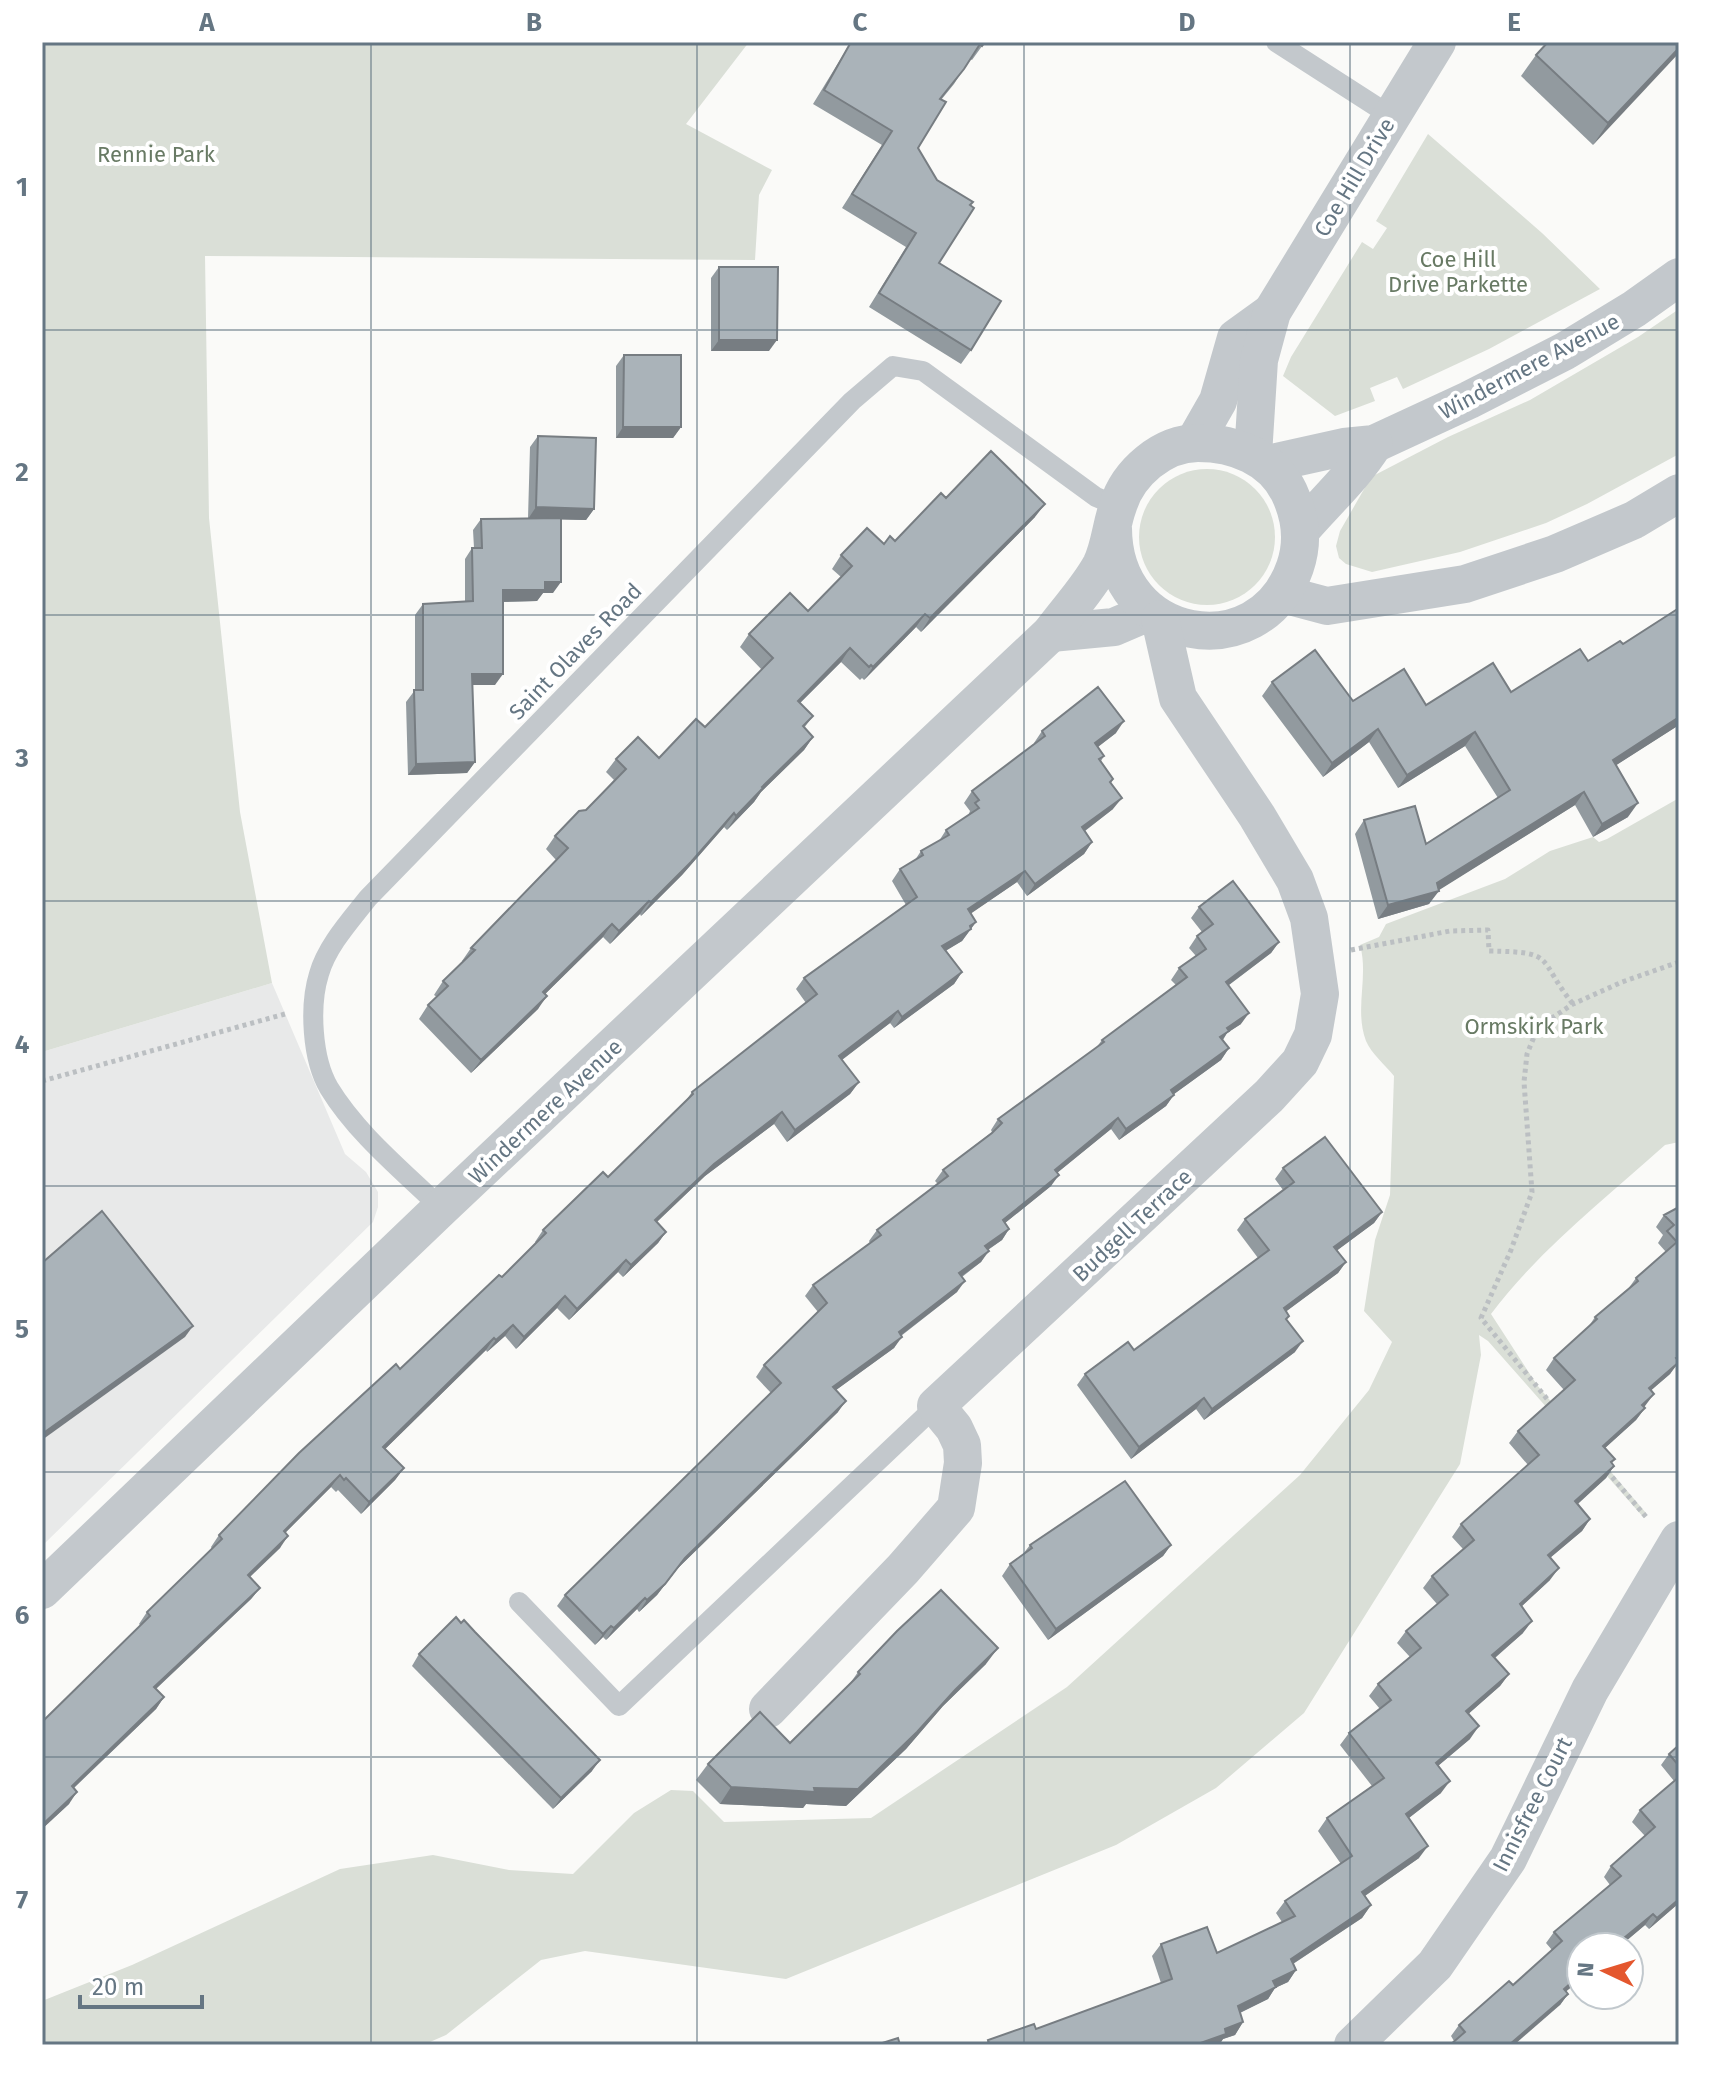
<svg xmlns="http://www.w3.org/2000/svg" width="1721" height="2087" viewBox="0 0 1721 2087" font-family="'Fira Sans',sans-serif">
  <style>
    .built { fill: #e8e9e9 }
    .green { fill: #dadfd7 }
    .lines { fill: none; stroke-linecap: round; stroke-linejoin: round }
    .path { stroke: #bbbfc2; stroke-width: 5; stroke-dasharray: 4 4; stroke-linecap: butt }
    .lane { stroke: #c3c8cc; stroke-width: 20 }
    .street { stroke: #c3c8cc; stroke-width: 38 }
    .wall { fill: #929a9f }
    .shaded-wall { fill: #777d82 }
    .building { fill: #aab3b9; stroke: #777d82; stroke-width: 2 }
    .grid { fill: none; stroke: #657683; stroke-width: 2; stroke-opacity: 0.55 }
    .labels { text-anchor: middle; stroke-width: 8; stroke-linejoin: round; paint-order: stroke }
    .park-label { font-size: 22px; fill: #687a64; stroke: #fff }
    .street-label { font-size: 22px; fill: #657683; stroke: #fff }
    .neatline { fill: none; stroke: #657683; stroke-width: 3 }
    .grid-label { font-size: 26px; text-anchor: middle; font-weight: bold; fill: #657683 }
  </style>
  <rect width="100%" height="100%" fill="#fafaf8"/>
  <path class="built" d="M272 983 345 1154 366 1172 378 1192V1207L373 1222 42 1546V1052Z"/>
  <g class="green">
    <path d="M42 42H749L686 124 772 170 759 195 755 260 205 256 209 518 240 812 272 983 42 1052Z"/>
    <path d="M1428 134 1542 233 1600 289 1489 349 1403 389 1397 377 1370 388 1375 401 1335 416 1283 376 1291 357 1362 242 1373 249 1387 228 1376 221Z"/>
    <path d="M1679 309V454L1587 504 1546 523 1460 552 1372 572 1346 564 1339 558 1336 546 1340 531 1371 477 1448 437 1530 400 1638 337Z"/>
    <circle cx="1207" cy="537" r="68"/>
    <path d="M1679 798V1142L1665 1145C1605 1199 1540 1249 1491 1314L1537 1385 1646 1513 1644 1518 1488 1341 1479 1335 1481 1355 1460 1464 1304 1713 1216 1788 1116 1845 786 1979 585 1951 541 1960 446 2035 423 2045H42V2001L132 1965 340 1869 433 1855 509 1870 573 1874 634 1813 671 1790 693 1791 724 1822 871 1818 1067 1687 1300 1475 1369 1390 1392 1342 1364 1311 1375 1240 1390 1195 1394 1076C1386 1066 1371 1053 1366 1041 1354 1009 1369 977 1360 945L1379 937 1386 924 1505 879 1550 851 1593 837 1599 842 1607 839Z"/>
  </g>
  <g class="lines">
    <g class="path">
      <path d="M1351 950 1450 931 1488 930 1489 951C1558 952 1536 958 1573 1004"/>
      <path d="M42 1081 285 1014"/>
      <path d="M1552 1405 1481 1318 1511 1250 1532 1192 1524 1082 1527 1054 1538 1027 1573 1004 1622 982 1679 962"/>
      <path d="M1607 1471 1647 1518"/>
    </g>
    <g class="lane">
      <path d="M1276 42 1391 116"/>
      <path d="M441 1208C403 1171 357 1134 329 1088 312 1059 309 1006 319 974 327 946 350 921 368 898L852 401 893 366 923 371 1096 497 1118 506"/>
      <path d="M519 1602 619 1706 936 1406"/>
    </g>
    <g class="street">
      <path d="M1194 443 1218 401 1236 338 1272 312"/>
      <path d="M1253 455 1259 360 1272 312 1437 42"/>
      <path d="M1267 464 1344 447 1374 444 1469 400 1565 351 1634 309 1679 277"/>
      <path d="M1301 530C1325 502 1354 476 1374 444"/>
      <path d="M1282 594 1327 606 1465 584 1555 554 1634 520 1679 493"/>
      <path d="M1051 633 1114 627 1149 612"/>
      <path d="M42 1590 441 1208 1051 633C1067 611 1088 589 1101 565 1110 547 1111 525 1118 506 1128 473 1162 443 1198 443 1234 443 1272 457 1289 492 1301 517 1304 541 1295 567 1260 668 1113 644 1113 528"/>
      <path d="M768 1709 903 1569 956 1508 963 1463 962 1445 954 1428 936 1406 1269 1096 1300 1062 1313 1035 1320 994 1309 918 1295 880 1257 816 1178 698 1160 619"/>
      <path d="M1353 2045 1435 1965 1508 1859 1590 1690 1679 1540"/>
    </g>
  </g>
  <g class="wall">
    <path d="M851 42H985L972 60 970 59 954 84 941 100 918 148 939 263 971 350 961 364 869 307 906 247 842 208 882 145 813 104Z"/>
    <path d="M1679 42 1593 145 1521 76 1536 55Z"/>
    <path d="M719 267 769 351H711V278Z"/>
    <path d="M624 355 681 427 673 438H616V366Z"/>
    <path d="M538 436 594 509 586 520 561 519 553 593H543L537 601 503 602 495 685H472L475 762 467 773 408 775 406 702 415 690V615L423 604 465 601V559L472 548H474L473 530 481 519 528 518 530 447Z"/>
    <path d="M946 498 1035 517 921 632 916 627 864 680 862 678 860 680 841 662 800 703 813 716 804 728 813 737 804 750 761 792 754 802 727 830 724 827 682 875 641 916 640 914 610 944 603 937 545 994 538 1009 471 1073 419 1019 428 1005 437 997 434 995 443 981 463 962 462 961 471 948 556 860 546 849 555 836 586 810 614 780 606 772 616 759 659 758 705 727 762 670 740 647 749 634 808 611 841 577 832 569 841 555 895 541Z"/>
    <path d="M1679 608V725L1616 765 1628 817 1593 837 1575 805 1438 890 1429 904 1378 919 1355 834 1364 820 1426 844 1498 798 1465 746 1398 788 1369 742 1323 777 1262 696 1272 682 1353 701 1426 705 1511 692 1588 661 1623 644Z"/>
    <path d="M1042 731 1116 733 1098 747 1104 756 1101 761 1113 779 1111 783 1113 809 1085 831 1092 842 1084 854 1027 896 1017 882 971 913 976 922 962 941 946 950 962 972 954 984 894 1028 890 1023 842 1060 859 1082 850 1094 787 1142 774 1124 705 1176 657 1222 666 1232 658 1243 623 1277 618 1272 569 1320 557 1308 516 1349 505 1336 487 1352 486 1350 385 1449 404 1468 395 1480 361 1514 338 1490 336 1492 331 1487 285 1533 280 1548 250 1577 260 1588 251 1599 156 1689 164 1697 156 1709 74 1788 69 1804 42 1829 140 1625 139 1624 147 1612 212 1549 211 1547 219 1535 502 1277 536 1243 535 1242 543 1230 608 1177 685 1102 692 1092 806 1003 796 989 804 978 906 905 892 881 900 869 915 860 921 851 939 841 946 830 968 816 970 811 964 803 972 791 1034 744V743Z"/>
    <path d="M1199 907 1279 942 1271 953 1229 985 1241 1024 1227 1033 1223 1040 1229 1048 1221 1060 1174 1094 1166 1106 1119 1140 1111 1129 1057 1173 1051 1186 1005 1223 1009 1229 1002 1240 988 1250 981 1262 962 1277 957 1292 901 1336 894 1348 836 1390 838 1412 677 1569 657 1595 639 1612 637 1609 606 1640 603 1637 595 1645 557 1606 565 1595 771 1393 756 1377 764 1365 818 1312 805 1296 813 1285 870 1243 869 1241 877 1230 938 1184 935 1181 943 1170 992 1132 991 1130 998 1119 1096 1048 1102 1040 1176 985 1171 980 1179 968 1196 956 1189 948 1197 936 1202 932 1191 918Z"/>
    <path d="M1283 1168 1382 1212 1374 1223 1337 1250 1346 1262 1338 1273 1286 1311 1287 1320 1295 1352 1204 1420 1196 1409 1131 1459 1077 1385 1085 1374 1134 1350 1258 1258 1237 1230 1245 1219 1283 1190 1275 1179Z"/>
    <path d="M1679 1207 1678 1361 1670 1374 1651 1390 1644 1407 1645 1408 1636 1420 1605 1448 1615 1459 1612 1463 1614 1466 1606 1478 1577 1504 1590 1519 1582 1531 1550 1558V1580L1522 1606 1523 1633 1495 1658 1509 1674 1500 1686 1468 1714 1470 1739 1438 1766 1441 1793 1409 1818 1419 1858 1365 1896 1371 1905 1362 1918 1293 1964 1296 1970 1288 1982 1275 1988 1268 1999 1240 2013 1243 2022 1235 2035 1223 2039 1219 2045H985L988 2040 1036 2029 1161 1983 1152 1956 1161 1944 1217 1953 1282 1922 1276 1913 1285 1901 1341 1864 1318 1831 1327 1818 1372 1786 1340 1745 1349 1733 1380 1709 1369 1696 1378 1684 1410 1657 1397 1643 1406 1631 1437 1604 1423 1588 1432 1576 1463 1549 1452 1537 1461 1524 1528 1465 1509 1443 1518 1431 1564 1390 1546 1370 1554 1358 1587 1329 1595 1317 1628 1289 1636 1278 1666 1252 1658 1243 1663 1235 1656 1227 1664 1215Z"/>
    <path d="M1030 1545H1171L1163 1556 1048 1640 1002 1576 1010 1564 1023 1554Z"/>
    <path d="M419 1654 592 1771 553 1809 412 1666Z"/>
    <path d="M986 1664 943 1706 906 1749 846 1806 806 1804 803 1808 720 1804 696 1780 708 1764 790 1743 849 1685 858 1672Z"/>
    <path d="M1679 1745V1903L1649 1929 1645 1925 1566 1991 1568 1994 1560 2005 1454 2041 1451 2036 1459 2025 1513 1985 1552 1950 1546 1943 1554 1932 1610 1885 1604 1877 1611 1866 1645 1836 1632 1822 1640 1810 1674 1781 1661 1765 1669 1754Z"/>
  </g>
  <g class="shaded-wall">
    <path d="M1679 48V53L1593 145 1608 123Z"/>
    <path d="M719 340H777L769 351H711Z"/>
    <path d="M623 427H681L673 438H616Z"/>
    <path d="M1045 504 1035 517 921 632 930 618Z"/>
    <path d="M536 507 594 509 586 520 528 519Z"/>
    <path d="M545 582H561L553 593H543L537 601 495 602 503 590Z"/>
    <path d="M925 614 916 627 864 680 873 667Z"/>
    <path d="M850 648 841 662 789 714 798 701Z"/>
    <path d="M472 674H503L495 685H464Z"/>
    <path d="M1679 717V725L1604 773 1613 760Z"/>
    <path d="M1124 721 1116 733 1087 755 1095 743Z"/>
    <path d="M1378 729 1369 742 1323 777 1332 763Z"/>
    <path d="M1475 732 1465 746 1398 788 1407 775Z"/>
    <path d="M813 737 804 750 761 792 754 802 727 830 736 816 762 787Z"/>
    <path d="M475 762 467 773 408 775 416 764Z"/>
    <path d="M1584 792 1575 805 1436 892 1439 891 1429 904 1378 919 1388 905 1437 883Z"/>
    <path d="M1122 798 1113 809 1074 839 1082 827Z"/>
    <path d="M1638 803 1628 817 1593 837 1602 824Z"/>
    <path d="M734 813 724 827 682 875 641 916 651 902Z"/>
    <path d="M1092 842 1084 854 1027 896 1035 884Z"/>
    <path d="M1025 871 1017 882 960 921 968 909Z"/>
    <path d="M649 901 640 914 610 944 619 931Z"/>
    <path d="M976 922 962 941 934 958 942 946Z"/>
    <path d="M612 924 603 937 534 1005 543 992Z"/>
    <path d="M1279 942 1271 953 1218 993 1226 982Z"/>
    <path d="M962 972 954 984 894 1028 902 1017Z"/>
    <path d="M547 996 538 1009 471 1073 481 1060Z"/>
    <path d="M898 1011 890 1023 831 1068 839 1056Z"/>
    <path d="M1249 1013 1241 1024 1227 1033 1221 1042 1213 1048 1227 1028Z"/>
    <path d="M1229 1048 1221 1060 1163 1102 1171 1090Z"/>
    <path d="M859 1082 850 1094 787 1142 795 1130Z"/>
    <path d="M1174 1095 1166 1106 1119 1140 1126 1129Z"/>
    <path d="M782 1112 774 1124 705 1176 646 1232 655 1220 714 1164Z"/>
    <path d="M1118 1118 1111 1129 1047 1181 1055 1170Z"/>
    <path d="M1059 1175 1051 1186 995 1231 1003 1220Z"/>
    <path d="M1382 1212 1374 1223 1327 1258 1334 1247Z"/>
    <path d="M1009 1229 1002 1240 977 1257 985 1246Z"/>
    <path d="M666 1232 658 1243 623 1277 631 1265Z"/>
    <path d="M989 1251 981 1262 951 1284 959 1273Z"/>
    <path d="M626 1260 618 1272 569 1320 577 1309Z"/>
    <path d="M1346 1262 1338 1273 1276 1319 1284 1308Z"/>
    <path d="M965 1281 957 1292 891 1343 899 1332Z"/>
    <path d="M565 1296 557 1308 516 1349 524 1337Z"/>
    <path d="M513 1325 505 1336 487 1352 496 1340Z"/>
    <path d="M193 1326 185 1337 42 1440V1434Z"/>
    <path d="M902 1337 894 1348 825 1398 833 1387Z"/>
    <path d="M494 1338 486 1350 375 1459 383 1447Z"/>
    <path d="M1303 1341 1295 1352 1204 1420 1212 1409Z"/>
    <path d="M1679 1362 1670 1374 1640 1400 1649 1388Z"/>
    <path d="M1654 1394 1645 1406 1633 1417 1642 1405Z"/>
    <path d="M1204 1398 1196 1409 1131 1459 1139 1447Z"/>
    <path d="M846 1401 838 1412 677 1569 657 1595 639 1612 647 1600 685 1558Z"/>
    <path d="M1645 1408 1636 1420 1594 1458 1603 1446Z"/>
    <path d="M1614 1466 1606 1478 1567 1514 1575 1501Z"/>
    <path d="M404 1468 395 1480 361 1514 369 1502Z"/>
    <path d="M340 1475 331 1487 275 1543 284 1531Z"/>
    <path d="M1590 1519 1582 1531 1539 1567 1548 1555Z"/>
    <path d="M288 1536 280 1548 239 1587 248 1575Z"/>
    <path d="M1171 1545 1163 1556 1048 1640 1056 1629Z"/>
    <path d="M1559 1568 1550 1580 1511 1616 1520 1604Z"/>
    <path d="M260 1588 251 1599 146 1698 154 1687Z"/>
    <path d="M645 1598 637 1609 606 1640 614 1628Z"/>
    <path d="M1532 1621 1523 1633 1484 1667 1492 1655Z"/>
    <path d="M611 1626 603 1637 595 1645 603 1634Z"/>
    <path d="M998 1648 986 1664 943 1706 906 1749 846 1806 806 1804 803 1808 720 1804 731 1787 814 1788 955 1690Z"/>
    <path d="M1509 1674 1500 1686 1457 1724 1466 1711Z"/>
    <path d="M164 1697 156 1709 63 1798 72 1786Z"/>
    <path d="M1479 1726 1470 1739 1427 1775 1436 1763Z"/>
    <path d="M600 1760 592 1771 553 1809 561 1798Z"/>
    <path d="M1450 1781 1441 1793 1397 1827 1406 1814Z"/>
    <path d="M77 1792 69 1804 42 1829V1825Z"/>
    <path d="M1428 1846 1419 1858 1353 1904 1362 1892Z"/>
    <path d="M1679 1899V1903L1649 1929 1657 1918Z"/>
    <path d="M1371 1905 1362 1918 1282 1971 1291 1959Z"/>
    <path d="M1653 1914 1645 1925 1619 1947H1613Z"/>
    <path d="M1296 1970 1288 1982 1275 1988 1268 1999 1229 2018 1238 2006 1273 1981Z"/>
    <path d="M1581 1974V1979L1556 2000 1564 1989Z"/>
    <path d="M1568 1994 1560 2005 1514 2045H1509Z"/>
    <path d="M1243 2022 1235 2035 1223 2039 1219 2045H1195L1225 2029Z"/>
  </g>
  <g class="building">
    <path d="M851 42H985L982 46 980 44 964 69 940 99 946 102 918 148 937 180 973 202 970 205 974 208 939 263 1001 301 971 350 879 293 916 233 852 194 892 131 824 90Z"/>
    <path d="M1548 42H1679V48L1608 123 1536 55Z"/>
    <path d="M719 267H778L777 340H719Z"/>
    <path d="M624 355H681V427H623Z"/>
    <path d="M538 436 596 438 594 509 536 507Z"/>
    <path d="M991 451 1045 504 930 618 925 614 873 667 871 665 869 667 850 648 798 701 813 716 803 726 813 737 762 787 763 788 736 816 734 813 691 862 651 902 649 901 619 931 612 924 543 992 547 996 481 1060 428 1005 448 986 443 981 475 950 471 948 568 848 555 836 579 811 586 810 626 769 616 759 638 737 659 758 696 719 705 727 773 658 749 634 790 593 808 611 852 566 841 555 867 528 884 544 890 536 895 541 941 493 946 498Z"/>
    <path d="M561 518V582H545V590H503V674H472L475 762 416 764 414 690H423V604L473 601 472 548H482L481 519Z"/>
    <path d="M1679 608V717L1613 760 1638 803 1602 824 1584 792 1437 883 1439 891 1388 905 1364 820 1415 806 1426 844 1510 790 1475 732 1407 775 1378 729 1332 763 1272 682 1315 650 1353 701 1404 669 1426 705 1493 663 1511 692 1580 649 1588 661 1620 641 1623 644Z"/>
    <path d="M1098 687 1124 721 1095 743 1104 756 1099 759 1113 779 1110 782 1122 798 1082 827 1092 842 1035 884 1025 871 968 909 976 922 970 926 971 929 942 946 962 972 902 1017 898 1011 839 1056 859 1082 795 1130 782 1112 714 1164 655 1220 666 1232 631 1265 626 1260 577 1309 565 1296 524 1337 513 1325 496 1340 494 1338 383 1447 404 1468 369 1502 346 1478 344 1480 340 1475 284 1531 288 1536 248 1575 260 1588 154 1687 164 1697 72 1786 77 1792 42 1825V1722L150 1616 147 1612 222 1539 219 1535 299 1453 396 1364 400 1369 499 1275 502 1277 546 1233 543 1230 603 1172 608 1177 693 1094 692 1092 817 994 804 978 917 897 900 869 923 855 921 851 949 835 946 830 979 808 975 803 979 800 972 791 1045 736 1042 731Z"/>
    <path d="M1233 881 1279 942 1226 982 1249 1013 1227 1028 1229 1031 1220 1037 1229 1048 1171 1090 1174 1095 1126 1129 1118 1118 1055 1170 1059 1175 1003 1220 1009 1229 985 1246 989 1251 959 1273 965 1281 899 1332 902 1337 833 1387 846 1401 685 1558 665 1584 647 1600 645 1598 614 1628 611 1626 603 1634 565 1595 781 1383 764 1365 827 1303 813 1285 881 1235 877 1230 948 1176 943 1170 992 1133 1002 1123 998 1119 1104 1042 1102 1040 1187 977 1179 968 1206 949 1197 936 1213 924 1199 907Z"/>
    <path d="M1325 1137 1382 1212 1334 1247 1346 1262 1284 1308 1289 1316 1286 1319 1303 1341 1212 1409 1204 1398 1139 1447 1085 1374 1128 1342 1134 1350 1269 1250 1245 1219 1294 1182 1283 1168Z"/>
    <path d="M1679 1207V1356L1676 1358 1679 1362 1649 1388 1654 1394 1642 1405 1645 1408 1603 1446 1615 1459 1611 1462 1614 1466 1575 1501 1590 1519 1548 1555 1559 1568 1520 1604 1532 1621 1492 1655 1509 1674 1466 1711 1479 1726 1436 1763 1450 1781 1406 1814 1428 1846 1362 1892 1371 1905 1291 1959 1296 1970 1273 1981 1276 1987 1238 2006 1243 2022 1225 2029 1226 2034 1195 2045H990L988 2040 1034 2024 1036 2029 1172 1979 1161 1944 1207 1927 1217 1953 1295 1916 1285 1901 1352 1856 1327 1818 1384 1778 1349 1733 1391 1700 1378 1684 1421 1648 1406 1631 1448 1595 1432 1576 1474 1540 1461 1524 1539 1455 1518 1431 1575 1380 1554 1358 1597 1319 1595 1317 1638 1281 1636 1278 1677 1242 1667 1231 1674 1225 1664 1215Z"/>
    <path d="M102 1211 193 1326 42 1434V1263Z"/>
    <path d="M1125 1481 1171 1545 1056 1629 1010 1564 1032 1548 1030 1545Z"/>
    <path d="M941 1590 998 1648 955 1690 917 1732 858 1789 814 1788 815 1792 731 1787 708 1764 760 1712 790 1743 860 1674 858 1672 897 1631Z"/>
    <path d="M456 1617 461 1623 464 1620 475 1632 600 1760 561 1798 419 1654Z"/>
    <path d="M1679 1745V1766L1669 1754Z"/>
    <path d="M1679 1777V1899L1657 1918 1653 1914 1613 1947H1581V1974L1564 1989 1568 1994 1509 2045H1450L1465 2032 1459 2025 1509 1981 1513 1985 1562 1941 1554 1932 1621 1876 1611 1866 1655 1827 1640 1810Z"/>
    <path d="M898 2038 900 2045H876Z"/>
  </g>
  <path class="grid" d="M371 42V2045M697 42V2045M1024 42V2045M1350 42V2045M42 330H1679M42 615H1679M42 901H1679M42 1186H1679M42 1472H1679M42 1757H1679"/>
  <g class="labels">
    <g class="park-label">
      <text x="156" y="162">Rennie Park</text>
      <text x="1458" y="267">Coe Hill<tspan x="1458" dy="25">Drive Parkette</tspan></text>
      <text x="1534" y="1034">Ormskirk Park</text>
    </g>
    <g class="street-label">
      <text transform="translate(1354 177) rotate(-59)" y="8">Coe Hill Drive</text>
      <text transform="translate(1529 366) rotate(-28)" y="8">Windermere Avenue</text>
      <text transform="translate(575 651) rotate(-46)" y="8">Saint Olaves Road</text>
      <text transform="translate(545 1111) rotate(-43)" y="8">Windermere Avenue</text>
      <text transform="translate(1132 1225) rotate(-43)" y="8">Budgell Terrace</text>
      <text transform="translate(1532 1804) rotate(-63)" y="8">Innisfree Court</text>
    </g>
  </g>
  <rect width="1721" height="2087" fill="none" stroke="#ffffff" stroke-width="88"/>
  <g transform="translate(1605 1971) rotate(274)"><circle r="38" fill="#ffffff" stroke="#c1c8cd" stroke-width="2"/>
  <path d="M0-6L14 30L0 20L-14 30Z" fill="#e4572e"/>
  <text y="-12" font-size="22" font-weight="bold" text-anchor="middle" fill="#657683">N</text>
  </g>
  <path d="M80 1995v12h122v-12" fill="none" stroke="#657683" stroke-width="4"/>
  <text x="92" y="1995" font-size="24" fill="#657683" stroke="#ffffff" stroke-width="6" paint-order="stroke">20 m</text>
  <rect x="44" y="44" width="1633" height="1999" class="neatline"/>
  <g class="grid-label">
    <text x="207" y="31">A</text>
    <text x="534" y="31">B</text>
    <text x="860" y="31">C</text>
    <text x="1187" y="31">D</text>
    <text x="1514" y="31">E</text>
    <text x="22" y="196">1</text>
    <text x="22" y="481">2</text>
    <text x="22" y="767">3</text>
    <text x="22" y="1053">4</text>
    <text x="22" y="1338">5</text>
    <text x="22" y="1624">6</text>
    <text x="22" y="1909">7</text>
  </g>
</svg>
